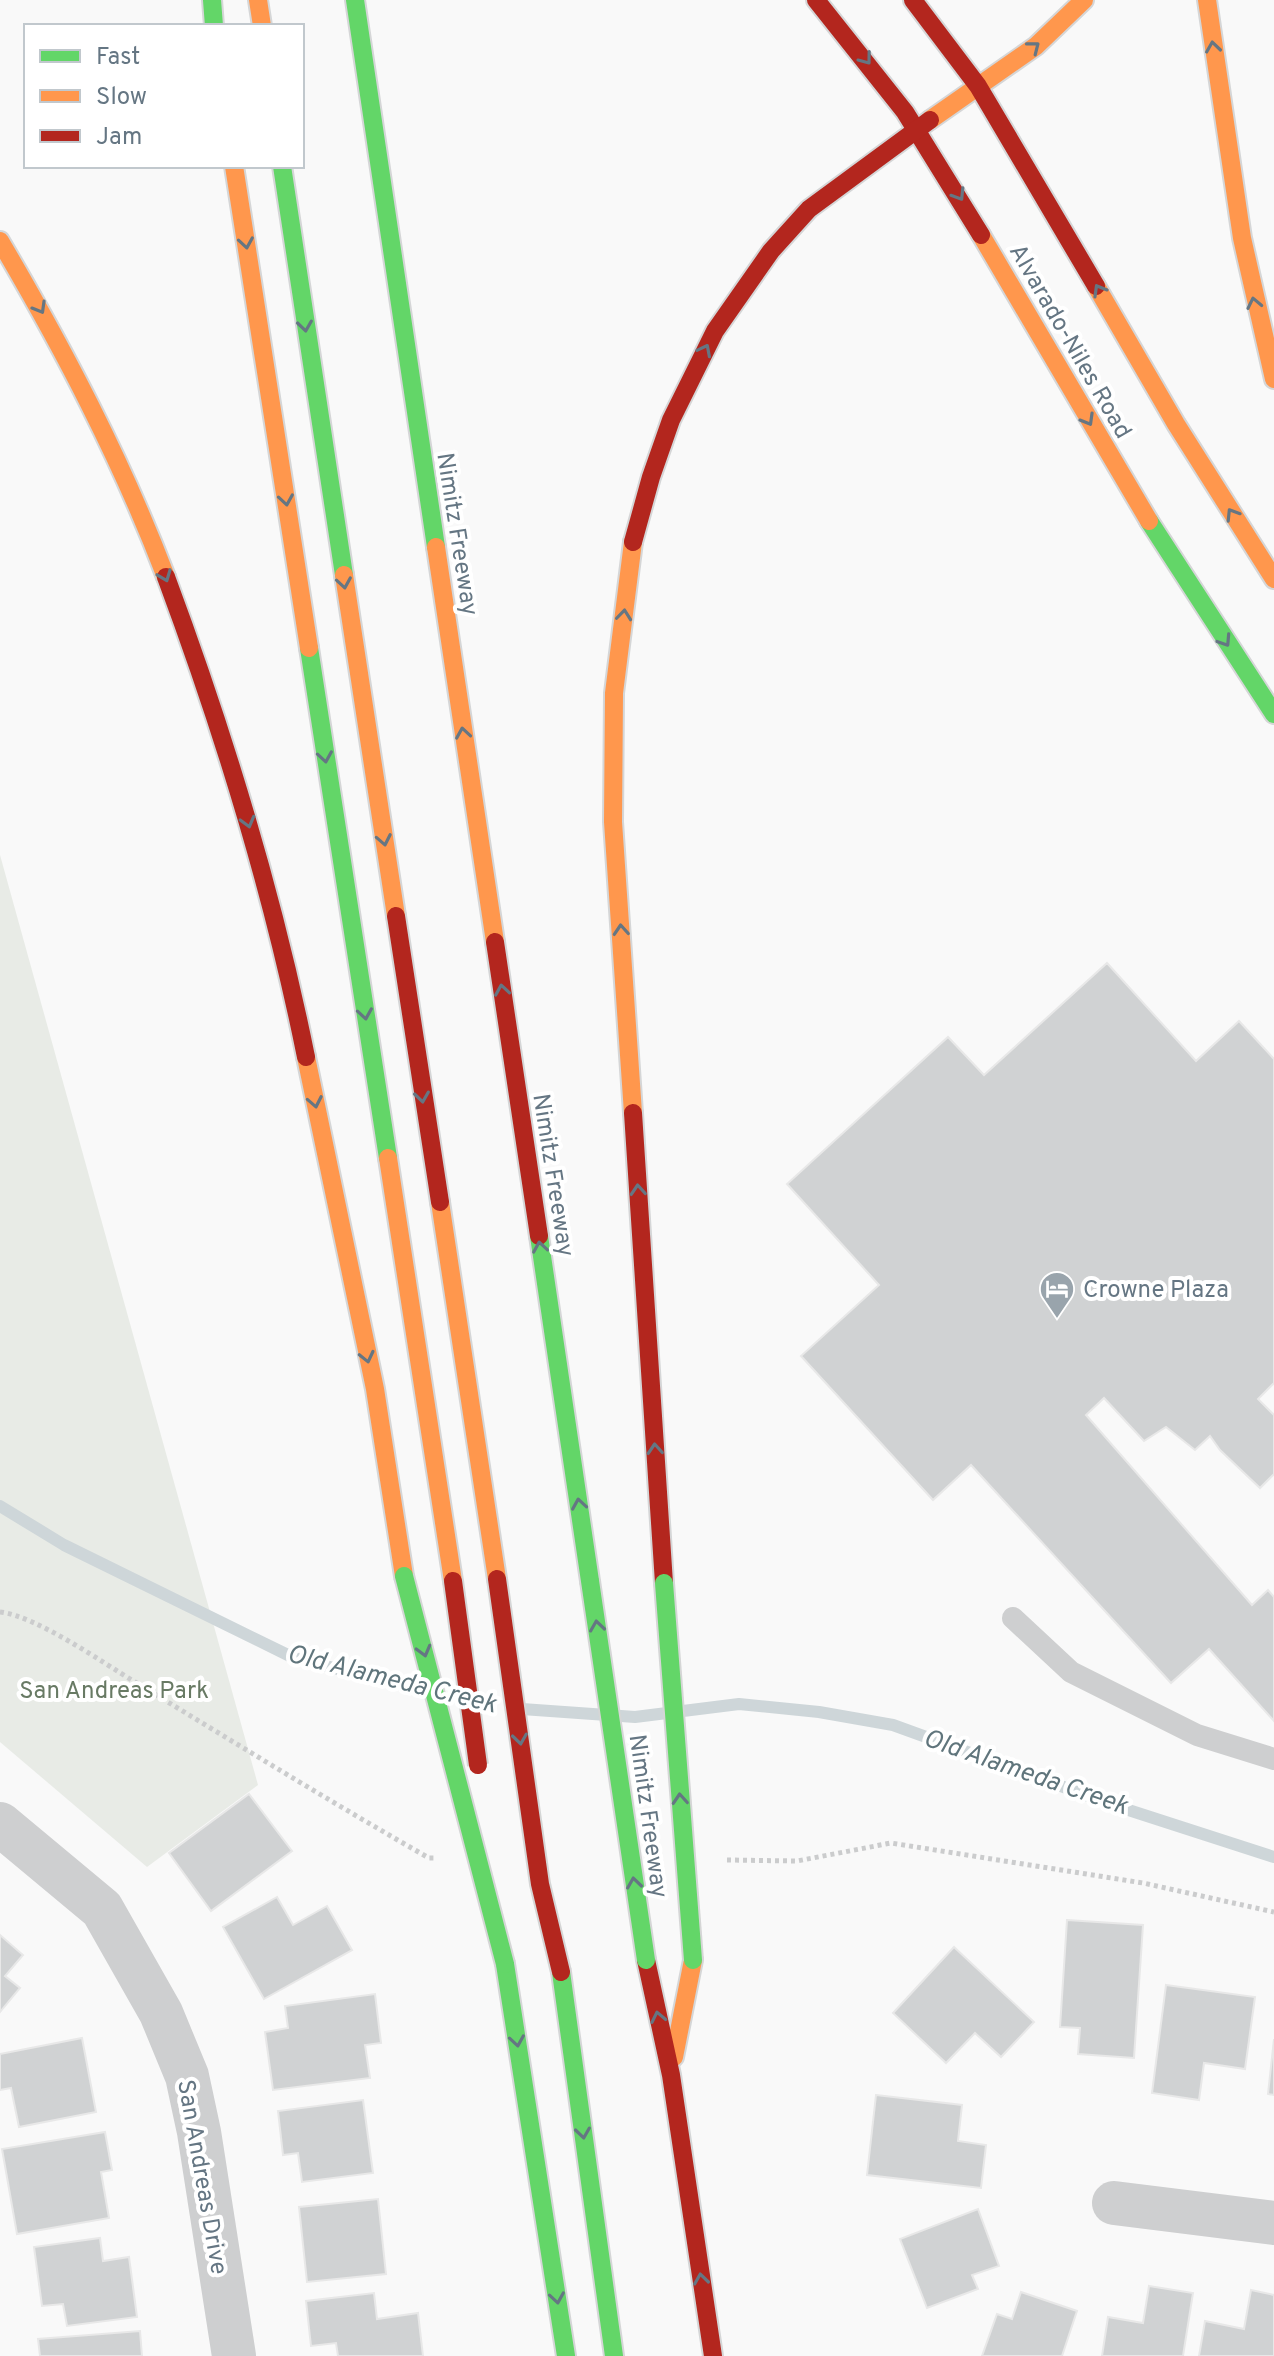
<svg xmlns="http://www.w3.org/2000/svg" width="1274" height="2356" viewBox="0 0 1274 2356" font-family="Overpass,sans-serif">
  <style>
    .green { fill: #e8ebe6 }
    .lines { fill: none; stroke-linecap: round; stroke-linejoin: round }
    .stream { stroke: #ced6d9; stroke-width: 12 }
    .building { fill: #d0d2d3; stroke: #e8e8e8; stroke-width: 2 }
    .fast-casing { stroke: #d5d6d7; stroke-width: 22 }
    .slow-casing { stroke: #d5d6d7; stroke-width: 22 }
    .jam-casing { stroke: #d5d6d7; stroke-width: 22 }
    .path { stroke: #cbcccd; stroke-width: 5; stroke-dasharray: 4 4; stroke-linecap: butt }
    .lane { stroke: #cecfd0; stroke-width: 22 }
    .street { stroke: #cecfd0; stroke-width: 44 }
    .fast { stroke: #63d668; stroke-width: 18 }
    .slow { stroke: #ff974d; stroke-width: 18 }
    .jam { stroke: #b3261e; stroke-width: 18 }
    .fast-bridge-casing { stroke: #d5d6d6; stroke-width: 22; stroke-linecap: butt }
    .jam-bridge-casing { stroke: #d5d6d6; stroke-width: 22; stroke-linecap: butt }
    .fast-bridge { stroke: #63d668; stroke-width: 18 }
    .jam-bridge { stroke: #b3261e; stroke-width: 18 }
    .oneway { stroke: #657683 }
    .labels { text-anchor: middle; stroke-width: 8; stroke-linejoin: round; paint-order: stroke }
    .street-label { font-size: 24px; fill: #657683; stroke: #fff }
    .poi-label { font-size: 24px; fill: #657683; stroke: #fff; text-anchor: start }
    .park-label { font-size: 24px; fill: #687a64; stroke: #fff }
    .water-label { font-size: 26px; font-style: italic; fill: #60757c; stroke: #fff }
  </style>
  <rect width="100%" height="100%" fill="#f9f9f9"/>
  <path class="green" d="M0 855 258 1785 147 1867 0 1742Z"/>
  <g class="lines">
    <g class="stream">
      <path d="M0 1506 64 1545 294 1658 426 1691"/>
      <path d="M522 1709 635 1717 739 1704 819 1712 893 1725 1113 1805 1274 1857"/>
    </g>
  </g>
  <g class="building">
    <path d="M1107 963 1196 1061 1239 1021 1274 1059V1383L1258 1399 1274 1415V1474L1260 1488 1220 1450 1210 1436 1195 1450 1166 1427 1144 1441 1104 1398 1086 1415 1252 1605 1268 1590 1274 1597V1721L1209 1649 1171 1683 971 1465 933 1500 801 1356 879 1285 787 1184 948 1037 984 1075Z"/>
    <path d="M249 1794 292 1851 211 1911 169 1853Z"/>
    <path d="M277 1897 293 1925 327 1906 352 1950 264 1999 223 1927Z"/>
    <path d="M1067 1920 1143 1925 1134 2058 1078 2054 1080 2028 1060 2027Z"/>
    <path d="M0 1935 23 1955 5 1976 20 1988 0 2012Z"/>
    <path d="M954 1947 1034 2022 1001 2057 975 2033 946 2063 893 2013Z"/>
    <path d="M1166 1985 1255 1997 1245 2069 1204 2063 1199 2100 1152 2093Z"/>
    <path d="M375 1994 381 2043 365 2045 370 2078 273 2090 265 2032 288 2028 285 2006Z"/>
    <path d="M82 2038 96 2112 19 2127 11 2088 0 2090V2054Z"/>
    <path d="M1274 2039V2095L1268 2094Z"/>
    <path d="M876 2095 962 2105 958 2141 986 2145 981 2188 867 2175Z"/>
    <path d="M363 2100 373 2173 302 2182 298 2153 283 2155 278 2111Z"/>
    <path d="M105 2132 112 2170 101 2172 109 2218 17 2234 2 2149Z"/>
    <path d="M378 2199 386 2274 307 2282 299 2207Z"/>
    <path d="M978 2209 999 2266 972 2275 978 2289 927 2308 900 2239Z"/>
    <path d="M100 2238 103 2261 129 2257 137 2317 67 2326 63 2304 42 2306 34 2247Z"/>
    <path d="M1149 2286 1193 2293 1183 2356H1102L1108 2317 1143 2323Z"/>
    <path d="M1251 2290 1274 2295V2356H1199L1205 2321 1244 2329Z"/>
    <path d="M1021 2292 1077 2311 1062 2356H982L997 2314 1012 2319Z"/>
    <path d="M374 2293 377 2319 418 2313 423 2356H338L336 2343 311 2346 306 2301Z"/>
    <path d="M140 2331 142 2356H40L38 2339Z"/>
  </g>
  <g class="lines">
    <defs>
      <g id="fast">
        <path d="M212 0 214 26"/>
        <path d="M355 0 436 547"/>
        <path d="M282 166 344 575"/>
        <path d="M1149 521 1274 714"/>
        <path d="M309 648 388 1158"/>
        <path d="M539 1236 590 1581"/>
        <path d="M505 1964 566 2356"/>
        <path d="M561 1972 614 2356"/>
      </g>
      <g id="slow">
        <path d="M258 0 262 26"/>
        <path d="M1207 0 1242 238 1274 379"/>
        <path d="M930 120 1036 46 1084 0"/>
        <path d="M234 166 309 648"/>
        <path d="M981 235 1149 521"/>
        <path d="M0 241C64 350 121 459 166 577"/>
        <path d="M1096 286 1176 424 1274 579"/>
        <path d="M436 547 495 942"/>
        <path d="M344 575 396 916"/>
        <path d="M306 1057 375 1389 404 1576"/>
        <path d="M633 1113 613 822 614 693 633 542"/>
        <path d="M388 1158 453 1581"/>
        <path d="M440 1202 497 1579"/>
        <path d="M674 2057 693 1960"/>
      </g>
      <g id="jam">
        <path d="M816 0 905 112 981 235"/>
        <path d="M913 0 978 86 1096 286"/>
        <path d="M633 542 651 477 671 420 715 331 771 251 809 209 930 120"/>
        <path d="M166 577C224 733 273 893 306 1057"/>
        <path d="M396 916 440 1202"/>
        <path d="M495 942 539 1236"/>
        <path d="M633 1113 664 1583"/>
        <path d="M646 1960 671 2075 713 2356"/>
      </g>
    </defs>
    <use href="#fast" class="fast-casing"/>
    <use href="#slow" class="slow-casing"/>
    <use href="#jam" class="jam-casing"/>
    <g class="path">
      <path d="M0 1612C36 1616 102 1662 135 1682 232 1741 329 1801 429 1858H437"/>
      <path d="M727 1860 797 1861 891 1843 1143 1883 1274 1912"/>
    </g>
    <path class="lane" d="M1013 1618 1071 1672 1197 1735 1274 1759"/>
    <g class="street">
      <path d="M0 1824 102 1909 161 2013 187 2076 199 2132 234 2356"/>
      <path d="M1114 2203 1274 2223"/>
    </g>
    <use href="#fast" class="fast"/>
    <use href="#slow" class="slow"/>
    <use href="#jam" class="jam"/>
    <defs>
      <g id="fast-bridge">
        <path d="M404 1576 505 1964"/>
        <path d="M590 1581 646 1960"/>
        <path d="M664 1583 693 1960"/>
      </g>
      <g id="jam-bridge">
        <path d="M497 1579 540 1884 561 1972"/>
        <path d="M453 1581 478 1765"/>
      </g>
    </defs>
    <use href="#fast-bridge" class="fast-bridge-casing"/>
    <use href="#jam-bridge" class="jam-bridge-casing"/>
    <use href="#fast-bridge" class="fast-bridge"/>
    <use href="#jam-bridge" class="jam-bridge"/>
  </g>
  <defs><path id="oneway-chevron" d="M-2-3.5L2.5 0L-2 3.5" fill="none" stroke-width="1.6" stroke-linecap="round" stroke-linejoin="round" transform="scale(2)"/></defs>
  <g class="oneway">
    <use href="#oneway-chevron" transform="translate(1034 47) rotate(-38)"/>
    <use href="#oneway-chevron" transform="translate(1213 47) rotate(-98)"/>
    <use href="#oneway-chevron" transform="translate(866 59) rotate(53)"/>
    <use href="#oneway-chevron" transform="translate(959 195) rotate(58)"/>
    <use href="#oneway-chevron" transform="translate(246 243) rotate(81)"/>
    <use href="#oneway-chevron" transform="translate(1099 290) rotate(-120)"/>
    <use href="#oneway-chevron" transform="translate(1254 303) rotate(-102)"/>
    <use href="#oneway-chevron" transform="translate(40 308) rotate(60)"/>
    <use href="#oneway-chevron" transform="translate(305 326) rotate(82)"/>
    <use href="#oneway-chevron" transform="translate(705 350) rotate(-63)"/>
    <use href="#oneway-chevron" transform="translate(1088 420) rotate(60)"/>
    <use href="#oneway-chevron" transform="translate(286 500) rotate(81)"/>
    <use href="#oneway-chevron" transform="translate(1232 514) rotate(-122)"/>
    <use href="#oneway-chevron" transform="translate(165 576) rotate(69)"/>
    <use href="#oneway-chevron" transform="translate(344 583) rotate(81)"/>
    <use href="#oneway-chevron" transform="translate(624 615) rotate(-84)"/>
    <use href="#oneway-chevron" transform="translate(1225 641) rotate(57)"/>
    <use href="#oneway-chevron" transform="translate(463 733) rotate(-99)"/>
    <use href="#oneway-chevron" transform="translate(325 757) rotate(81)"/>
    <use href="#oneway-chevron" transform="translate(248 822) rotate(75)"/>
    <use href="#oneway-chevron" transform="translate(384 840) rotate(79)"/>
    <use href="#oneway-chevron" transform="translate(621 930) rotate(-94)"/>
    <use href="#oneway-chevron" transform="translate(502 990) rotate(-99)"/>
    <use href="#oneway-chevron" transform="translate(365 1014) rotate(81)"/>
    <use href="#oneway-chevron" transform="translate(422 1097) rotate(82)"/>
    <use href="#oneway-chevron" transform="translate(315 1102) rotate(79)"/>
    <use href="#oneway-chevron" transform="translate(638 1190) rotate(-94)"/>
    <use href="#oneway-chevron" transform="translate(540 1247) rotate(-99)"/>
    <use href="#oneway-chevron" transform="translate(367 1357) rotate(77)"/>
    <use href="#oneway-chevron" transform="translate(655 1449) rotate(-94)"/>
    <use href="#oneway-chevron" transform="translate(579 1504) rotate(-99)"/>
    <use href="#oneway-chevron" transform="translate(597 1626) rotate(-98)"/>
    <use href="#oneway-chevron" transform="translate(424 1651) rotate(75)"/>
    <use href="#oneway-chevron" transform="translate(520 1739) rotate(82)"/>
    <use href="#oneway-chevron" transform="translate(680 1799) rotate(-94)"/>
    <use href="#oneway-chevron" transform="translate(634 1883) rotate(-98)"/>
    <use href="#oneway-chevron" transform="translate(658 2017) rotate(-102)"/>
    <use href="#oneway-chevron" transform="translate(517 2041) rotate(81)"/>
    <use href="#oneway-chevron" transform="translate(583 2133) rotate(82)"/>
    <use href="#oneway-chevron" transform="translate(701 2279) rotate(-98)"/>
    <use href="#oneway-chevron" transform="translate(557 2298) rotate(81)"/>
  </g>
  <defs>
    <symbol id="hotel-pin" viewBox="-11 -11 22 30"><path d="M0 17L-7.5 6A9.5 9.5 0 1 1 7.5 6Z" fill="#99a4ac" stroke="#fff"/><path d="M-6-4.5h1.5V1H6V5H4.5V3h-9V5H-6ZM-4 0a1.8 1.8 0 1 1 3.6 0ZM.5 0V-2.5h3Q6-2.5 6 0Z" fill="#fff"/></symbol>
  </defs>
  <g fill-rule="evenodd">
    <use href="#hotel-pin" x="1037" y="1269" width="40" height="54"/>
  </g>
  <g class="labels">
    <g class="street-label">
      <text transform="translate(1071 341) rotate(60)" y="8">Alvarado-Niles Road</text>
      <text transform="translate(458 534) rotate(81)" y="8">Nimitz Freeway</text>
      <text transform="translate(554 1175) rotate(81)" y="8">Nimitz Freeway</text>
      <text transform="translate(649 1816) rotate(82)" y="8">Nimitz Freeway</text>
      <text transform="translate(203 2177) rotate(80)" y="8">San Andreas Drive</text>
    </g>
    <g class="poi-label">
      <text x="1083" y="1297">Crowne Plaza</text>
    </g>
    <g class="park-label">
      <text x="114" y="1698">San Andreas Park</text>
    </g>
    <g class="water-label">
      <text transform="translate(392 1678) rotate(14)" y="9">Old Alameda Creek</text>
      <text transform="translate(1026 1771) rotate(19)" y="9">Old Alameda Creek</text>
    </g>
  </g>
  <rect x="24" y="24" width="280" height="144" fill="#ffffff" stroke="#c1c8cd" stroke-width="2"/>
  <rect x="40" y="50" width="40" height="12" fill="#63d668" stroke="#c1c8cd" stroke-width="2"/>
  <text x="96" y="64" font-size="24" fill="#657683">Fast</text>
  <rect x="40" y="90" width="40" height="12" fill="#ff974d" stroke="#c1c8cd" stroke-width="2"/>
  <text x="96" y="104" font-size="24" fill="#657683">Slow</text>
  <rect x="40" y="130" width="40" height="12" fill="#b3261e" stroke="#c1c8cd" stroke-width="2"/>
  <text x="96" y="144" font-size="24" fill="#657683">Jam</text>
</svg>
